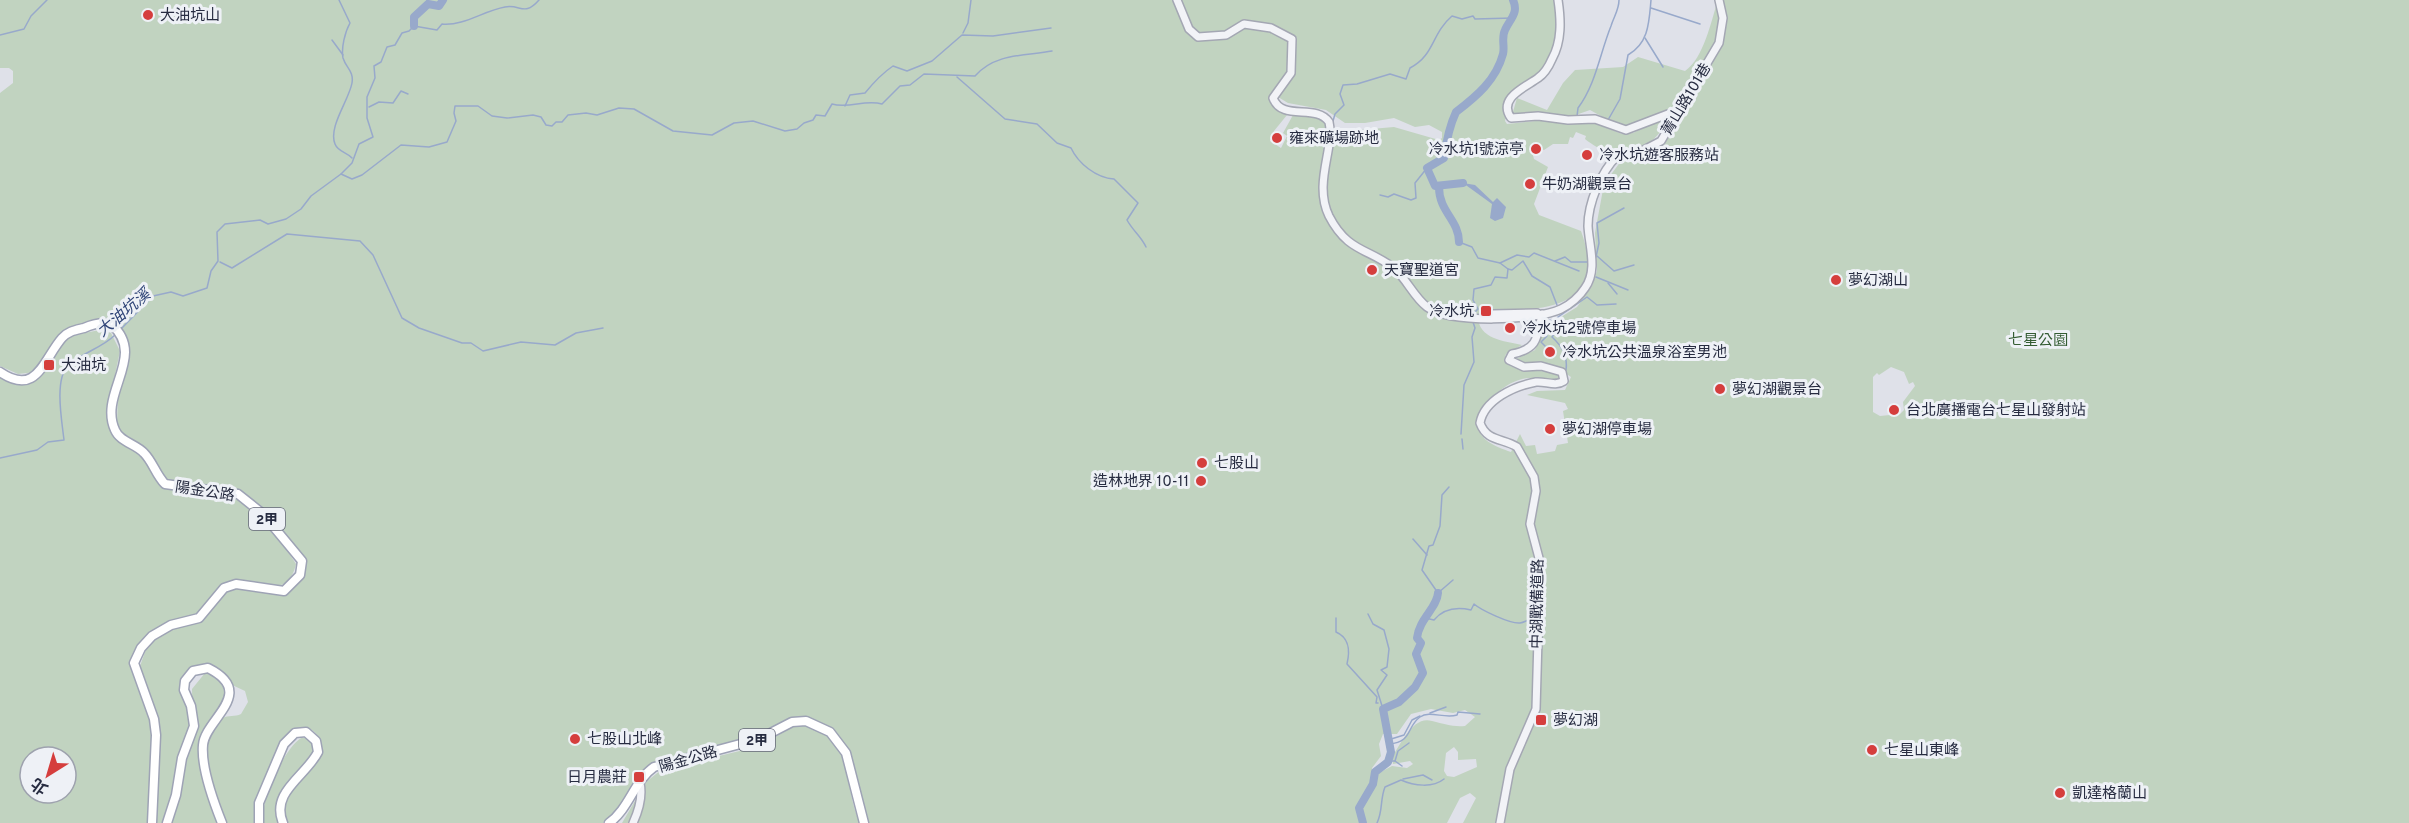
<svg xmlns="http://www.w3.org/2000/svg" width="2409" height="823" viewBox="0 0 2409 823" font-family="Overpass,'Noto Sans TC',sans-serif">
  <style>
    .green { fill: #c1d3c0; fill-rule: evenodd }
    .water { fill: #98a9cb }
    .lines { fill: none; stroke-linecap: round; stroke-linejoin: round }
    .stream { stroke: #98a9cb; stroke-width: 1.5 }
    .river { stroke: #98a9cb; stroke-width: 8 }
    .minor-casing { stroke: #a4a7b3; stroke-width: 10 }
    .major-casing { stroke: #9ea3b5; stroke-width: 11 }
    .minor { stroke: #f2f3f7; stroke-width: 7 }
    .major { stroke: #fff; stroke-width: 8 }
    .poi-dot { fill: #d53e3d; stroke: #eef1f6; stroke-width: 2 }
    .labels { text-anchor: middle; stroke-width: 6; stroke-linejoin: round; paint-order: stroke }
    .shield { fill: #eef1f6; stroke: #636777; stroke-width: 1.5 }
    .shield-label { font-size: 14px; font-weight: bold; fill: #272c41 }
    .poi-label { font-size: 15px; fill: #272c41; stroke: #eef1f6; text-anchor: start }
    .street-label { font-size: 15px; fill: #272c41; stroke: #eef1f6 }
    .park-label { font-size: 15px; fill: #355d34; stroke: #eef1f6 }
    .water-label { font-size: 16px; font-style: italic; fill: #2f4477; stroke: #eef1f6 }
  </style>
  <rect width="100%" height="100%" fill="#dfe1e9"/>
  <g class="green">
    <path d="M0 0H1555C1560 26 1557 57 1538 76 1531 83 1520 85 1513 91L1505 121 1507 124 1544 120 1589 121 1622 134 1633 133 1658 121H1668C1647 153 1642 143 1611 156 1603 150 1592 145 1585 139L1586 136 1576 132 1573 138 1570 137 1568 144H1553L1544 150 1530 145 1534 159 1548 167 1534 204 1539 215 1581 231C1610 310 1541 312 1485 309L1478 315C1477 339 1504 341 1522 345L1506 354 1504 360C1517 377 1543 365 1561 377 1552 385 1540 378 1529 378 1507 379 1484 402 1477 421 1478 441 1495 446 1511 452L1520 434 1526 446 1535 445 1537 454 1555 451 1557 445 1568 443 1563 411 1568 409 1565 403 1527 395 1537 391 1565 390 1571 377C1549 361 1534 368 1514 360L1535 350 1545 327 1577 307 1592 286 1597 271 1595 233 1604 184 1621 161 1640 156 1663 143 1679 116C1659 106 1650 125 1630 126 1615 126 1602 116 1590 110L1570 117 1512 115 1517 98 1547 110 1563 83 1575 70 1623 67 1638 57 1685 71C1704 58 1711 21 1718 0H2409V823H1463L1476 798 1470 793 1460 798 1447 823H867L859 791 833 731 820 722 805 718 768 733 657 763 622 808 603 823H287C277 795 306 770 321 749 321 738 316 731 306 727L295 731 259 800 257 823H226C217 799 189 733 223 718 228 715 235 717 241 714L248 702 245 691 230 684 215 669 185 677 193 723 163 823H155L159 731 139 669 146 649 155 638 173 627 192 623 226 590 237 588 273 594 285 593 305 565 252 500 168 482 120 433 117 422 118 393 129 362V347L114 324 70 329 36 372 18 374 0 366V93L13 83V71L9 68H0ZM1273 94 1288 103 1326 110 1345 123H1365L1394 118 1415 127 1429 125 1442 132V138L1439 140 1394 127 1337 132 1319 118 1293 115 1283 133 1287 136 1281 148 1270 141 1274 131 1287 115 1271 104ZM1891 367 1904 372 1909 384 1913 382 1915 386 1903 402 1904 410 1900 414 1880 416 1873 412V377L1877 373 1879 375ZM1431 709 1453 713 1465 710 1475 717 1465 726C1452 727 1445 724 1432 721 1413 715 1401 744 1392 757L1393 764 1410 761 1413 764 1407 768 1392 766 1377 774 1373 773 1372 768 1381 756 1379 744 1383 734H1397L1411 714ZM1454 747 1458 752V760L1476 759 1477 767 1454 777 1447 776 1444 771 1446 753Z"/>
    <path d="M100 330 111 333 120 351 114 380 112 422C121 432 131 442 139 453 148 465 154 481 169 488 185 496 206 493 224 495 251 498 282 541 296 564 287 603 254 579 227 582L198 614 169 622 135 659 153 722 149 823H0V374L26 382 68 336ZM30 757H66V793H30Z"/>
    <path d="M205 673 219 678 227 697 207 730 206 786 218 823H171L183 764 193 737 192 689Z"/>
    <path d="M808 724C855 738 843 789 860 823H622L646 782 661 770 752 748 793 727Z"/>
    <path d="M301 738H308L315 750 290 784 280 823H262C261 801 283 750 301 738Z"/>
  </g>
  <path class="water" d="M1463 183 1475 185 1493 202 1497 198 1506 207 1503 218 1495 221 1490 218 1492 204Z"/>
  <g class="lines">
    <g class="stream">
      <path d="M339 0 350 23C345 32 341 48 343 58 346 68 354 71 352 83 349 100 328 127 335 144 338 152 347 152 352 158"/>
      <path d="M426 5 427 0"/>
      <path d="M1651 8 1700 24"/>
      <path d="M963 33 968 23 971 0"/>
      <path d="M0 35 24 29 31 16 47 0"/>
      <path d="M1645 38 1663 67"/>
      <path d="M332 40 343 55"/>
      <path d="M957 77 1005 119 1037 124 1057 143 1071 148C1078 163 1096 178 1114 179L1138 203 1127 220C1133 231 1141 236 1146 247"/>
      <path d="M845 106 850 95 865 93C874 82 881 74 893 66L907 71 932 61 962 35 993 36 1051 28"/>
      <path d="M369 107 379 102 393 103 401 91 408 94"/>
      <path d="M1577 116 1578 108C1596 84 1600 53 1611 26 1614 16 1619 10 1619 0"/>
      <path d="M1608 120 1620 99 1628 55C1649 43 1649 22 1651 0"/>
      <path d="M1333 121 1335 114 1344 105 1340 94 1343 85 1357 84 1390 74 1406 79 1410 68C1435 55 1431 34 1452 16L1462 19 1473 16 1475 19 1513 18"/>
      <path d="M341 174 352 179 362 175 401 145 429 147 447 142 456 121 454 113 455 106H478L492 116 507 118 533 115 541 117 546 125 552 126 556 122H562L568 115 586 113 597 115 619 108 634 109 673 131 712 135 734 123 753 121 785 131 797 129 804 123 813 120 816 115 825 116 832 104C849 109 865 99 882 104L900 86 910 85 924 74 975 76C995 53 1025 56 1052 51"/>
      <path d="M1380 195 1388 197 1394 194 1411 200 1416 198 1415 183 1427 168"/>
      <path d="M1459 242 1472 247 1478 258 1500 263 1508 269 1507 278 1495 277 1491 285 1474 289 1473 300 1478 309 1473 314"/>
      <path d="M1597 256 1614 271 1634 265"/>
      <path d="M1596 257 1599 243 1597 223 1624 208"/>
      <path d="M1555 261 1565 257 1571 262H1588"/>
      <path d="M220 262 232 268 287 234 360 241 373 255 402 318 419 328 462 343H471L483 351 521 342 555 345 576 333 603 328"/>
      <path d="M1500 263 1517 255 1529 257 1534 253 1579 271"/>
      <path d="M1508 269 1512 270 1523 261 1532 276 1550 287 1557 305"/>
      <path d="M1596 277 1628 290"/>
      <path d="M1608 283 1617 294"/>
      <path d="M1550 320 1556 331 1552 337C1562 346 1568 357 1566 370"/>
      <path d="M121 329 153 296 171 292 183 296 207 288 211 271 218 261 217 232 225 224 260 220 268 224 286 219 301 209 311 196 341 174 352 163 359 144 373 137 367 118V97L375 78 374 66 381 62 387 47 395 45 402 33 409 31 414 26 437 30 442 24C464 26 483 11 505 7 521 4 524 17 539 0"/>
      <path d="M1545 346 1541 342 1547 336 1543 330 1545 326 1587 297 1597 305 1616 304"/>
      <path d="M1461 434 1464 385 1474 362 1472 337 1475 328 1473 322"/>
      <path d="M1462 439 1463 449"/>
      <path d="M0 458 37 450 48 442 64 440C62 422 54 379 68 366 81 353 102 348 115 335"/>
      <path d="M1449 487 1442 495 1440 526 1433 545 1429 546 1422 570 1438 593 1453 580"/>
      <path d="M1413 539 1427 555"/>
      <path d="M1368 614 1373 624 1384 630 1389 649 1387 667 1381 670 1387 675 1377 690 1383 709"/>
      <path d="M1336 618V632C1350 638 1350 651 1347 664L1377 697 1376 703H1378"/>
      <path d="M1425 618 1434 620C1444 608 1458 607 1471 610L1474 604C1481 610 1510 624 1520 623 1527 622 1527 618 1534 622"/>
      <path d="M1430 713 1446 707"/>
      <path d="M1388 740 1404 735 1412 720 1420 716"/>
      <path d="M1389 744C1413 742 1406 727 1420 717 1430 710 1444 719 1457 715L1458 712 1480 714"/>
      <path d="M1388 761H1395L1398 751 1409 743"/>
      <path d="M1395 761 1402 766"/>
      <path d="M1403 779 1423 775 1432 780"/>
      <path d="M1377 823C1383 811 1380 799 1385 787L1401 780C1414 786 1433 788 1444 779"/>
    </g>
    <g class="river">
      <path d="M414 26V17L428 4 439 6 443 0"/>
      <path d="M1463 183 1435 186 1427 168 1444 158C1446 143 1449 127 1456 112 1477 96 1496 80 1503 54 1505 46 1501 38 1505 30 1510 19 1519 13 1513 0"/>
      <path d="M1439 187C1439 212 1459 220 1459 242"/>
      <path d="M1363 823 1359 808 1373 784 1375 772 1388 762 1391 752 1383 709 1399 702 1415 687 1423 673 1416 654 1421 643 1417 638C1419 619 1437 608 1438 593"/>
    </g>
    <defs>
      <g id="minor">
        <path d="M1177 0 1189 29 1198 37 1226 35 1244 24 1271 28 1292 39 1291 73 1273 98C1282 122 1316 103 1329 122 1335 148 1313 183 1329 216 1348 253 1369 248 1395 269 1407 280 1414 297 1427 307 1450 324 1536 321 1561 309 1570 305 1580 296 1585 288 1598 270 1589 246 1588 226 1588 203 1601 172 1617 156L1640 152 1661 141 1719 43 1723 18 1719 0"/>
        <path d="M1558 0C1561 20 1562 41 1552 59 1549 66 1544 74 1538 78 1526 87 1497 98 1511 118L1538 116 1568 120 1595 119 1626 130 1668 114 1675 116"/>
        <path d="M1492 314 1537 313"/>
        <path d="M633 823C639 810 643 797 640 783"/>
        <path d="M1500 823 1510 769 1536 709 1539 603 1534 587 1539 558 1530 524 1536 491 1534 477 1517 447C1503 438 1487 442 1480 423 1484 400 1514 386 1536 382 1546 381 1555 387 1564 381L1562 372 1541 366 1524 367 1509 360 1512 354C1538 349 1537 338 1542 314"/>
      </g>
      <g id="major">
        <path d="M0 372C37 397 43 360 62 338 68 331 76 330 84 328 93 324 101 322 111 324 148 356 98 393 115 430 120 442 136 444 144 453 153 462 156 475 165 484L238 494 263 514 302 561 300 575 284 591 236 584 224 588 199 618 171 625 152 636 141 648 134 663 154 719 156 735 152 823"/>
        <path d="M167 823 176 795 182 758 194 726 191 706 184 690 185 681 193 671 208 668C258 693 205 719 203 745 201 767 214 803 222 823"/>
        <path d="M259 823V803L284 744 295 733 306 732 316 741 318 752C306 776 270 792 283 823"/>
        <path d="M609 823C629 809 634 781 654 767L759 739 792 722 806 721 830 732 846 753 864 823"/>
      </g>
    </defs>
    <use href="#minor" class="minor-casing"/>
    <use href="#major" class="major-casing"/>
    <use href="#minor" class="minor"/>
    <use href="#major" class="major"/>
  </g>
  <g class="poi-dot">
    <circle cx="148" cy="15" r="6"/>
    <circle cx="1277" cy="138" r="6"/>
    <circle cx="1536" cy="149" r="6"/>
    <circle cx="1587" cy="155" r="6"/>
    <circle cx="1530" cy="184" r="6"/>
    <circle cx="1372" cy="270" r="6"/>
    <circle cx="1836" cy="280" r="6"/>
    <rect x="1480" y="305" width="12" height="12" rx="3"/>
    <circle cx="1510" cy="328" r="6"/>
    <circle cx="1550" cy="352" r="6"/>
    <rect x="43" y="359" width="12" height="12" rx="3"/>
    <circle cx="1720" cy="389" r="6"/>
    <circle cx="1894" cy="410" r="6"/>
    <circle cx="1550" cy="429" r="6"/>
    <circle cx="1202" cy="463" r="6"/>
    <circle cx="1201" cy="481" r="6"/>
    <rect x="1535" y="714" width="12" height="12" rx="3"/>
    <circle cx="575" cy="739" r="6"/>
    <circle cx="1872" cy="750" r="6"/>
    <rect x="633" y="771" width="12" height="12" rx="3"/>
    <circle cx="2060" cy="793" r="6"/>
  </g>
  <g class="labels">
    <g class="shield">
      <rect x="249" y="508" width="36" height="22" rx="4.5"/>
      <rect x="739" y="729" width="36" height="22" rx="4.5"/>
    </g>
    <g class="shield-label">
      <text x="267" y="524">2甲</text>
      <text x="757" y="745">2甲</text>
    </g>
    <g class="poi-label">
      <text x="160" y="20">大油坑山</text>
      <text x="1289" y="143">雍來礦場跡地</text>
      <text x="1524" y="154" text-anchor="end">冷水坑1號涼亭</text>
      <text x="1599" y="160">冷水坑遊客服務站</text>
      <text x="1542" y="189">牛奶湖觀景台</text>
      <text x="1384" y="275">天寶聖道宮</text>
      <text x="1848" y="285">夢幻湖山</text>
      <text x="1474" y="316" text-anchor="end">冷水坑</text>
      <text x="1522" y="333">冷水坑2號停車場</text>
      <text x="1562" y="357">冷水坑公共溫泉浴室男池</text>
      <text x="61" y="370">大油坑</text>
      <text x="1732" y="394">夢幻湖觀景台</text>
      <text x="1906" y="415">台北廣播電台七星山發射站</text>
      <text x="1562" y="434">夢幻湖停車場</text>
      <text x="1214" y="468">七股山</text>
      <text x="1189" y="486" text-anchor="end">造林地界 10-11</text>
      <text x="1553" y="725">夢幻湖</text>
      <text x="587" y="744">七股山北峰</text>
      <text x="1884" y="755">七星山東峰</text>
      <text x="627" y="782" text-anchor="end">日月農莊</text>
      <text x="2072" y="798">凱達格蘭山</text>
    </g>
    <g class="street-label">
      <text transform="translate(1686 99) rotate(-59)" y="5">菁山路101巷</text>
      <text transform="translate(205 491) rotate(9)" y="5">陽金公路</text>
      <text transform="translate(1537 604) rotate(-89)" y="5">中湖戰備道路</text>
      <text transform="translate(688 759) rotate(-16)" y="5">陽金公路</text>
    </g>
    <g class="park-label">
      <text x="2038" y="345">七星公園</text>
    </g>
    <g class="water-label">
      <text transform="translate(123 312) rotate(-40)" y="6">大油坑溪</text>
    </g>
  </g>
  <g transform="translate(48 775) rotate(217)"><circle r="28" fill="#eef1f6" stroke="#9ea2ae" stroke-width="1.5"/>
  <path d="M0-4.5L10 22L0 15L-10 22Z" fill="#d53e3d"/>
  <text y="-9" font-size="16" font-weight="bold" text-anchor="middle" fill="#272c41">北</text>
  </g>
</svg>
